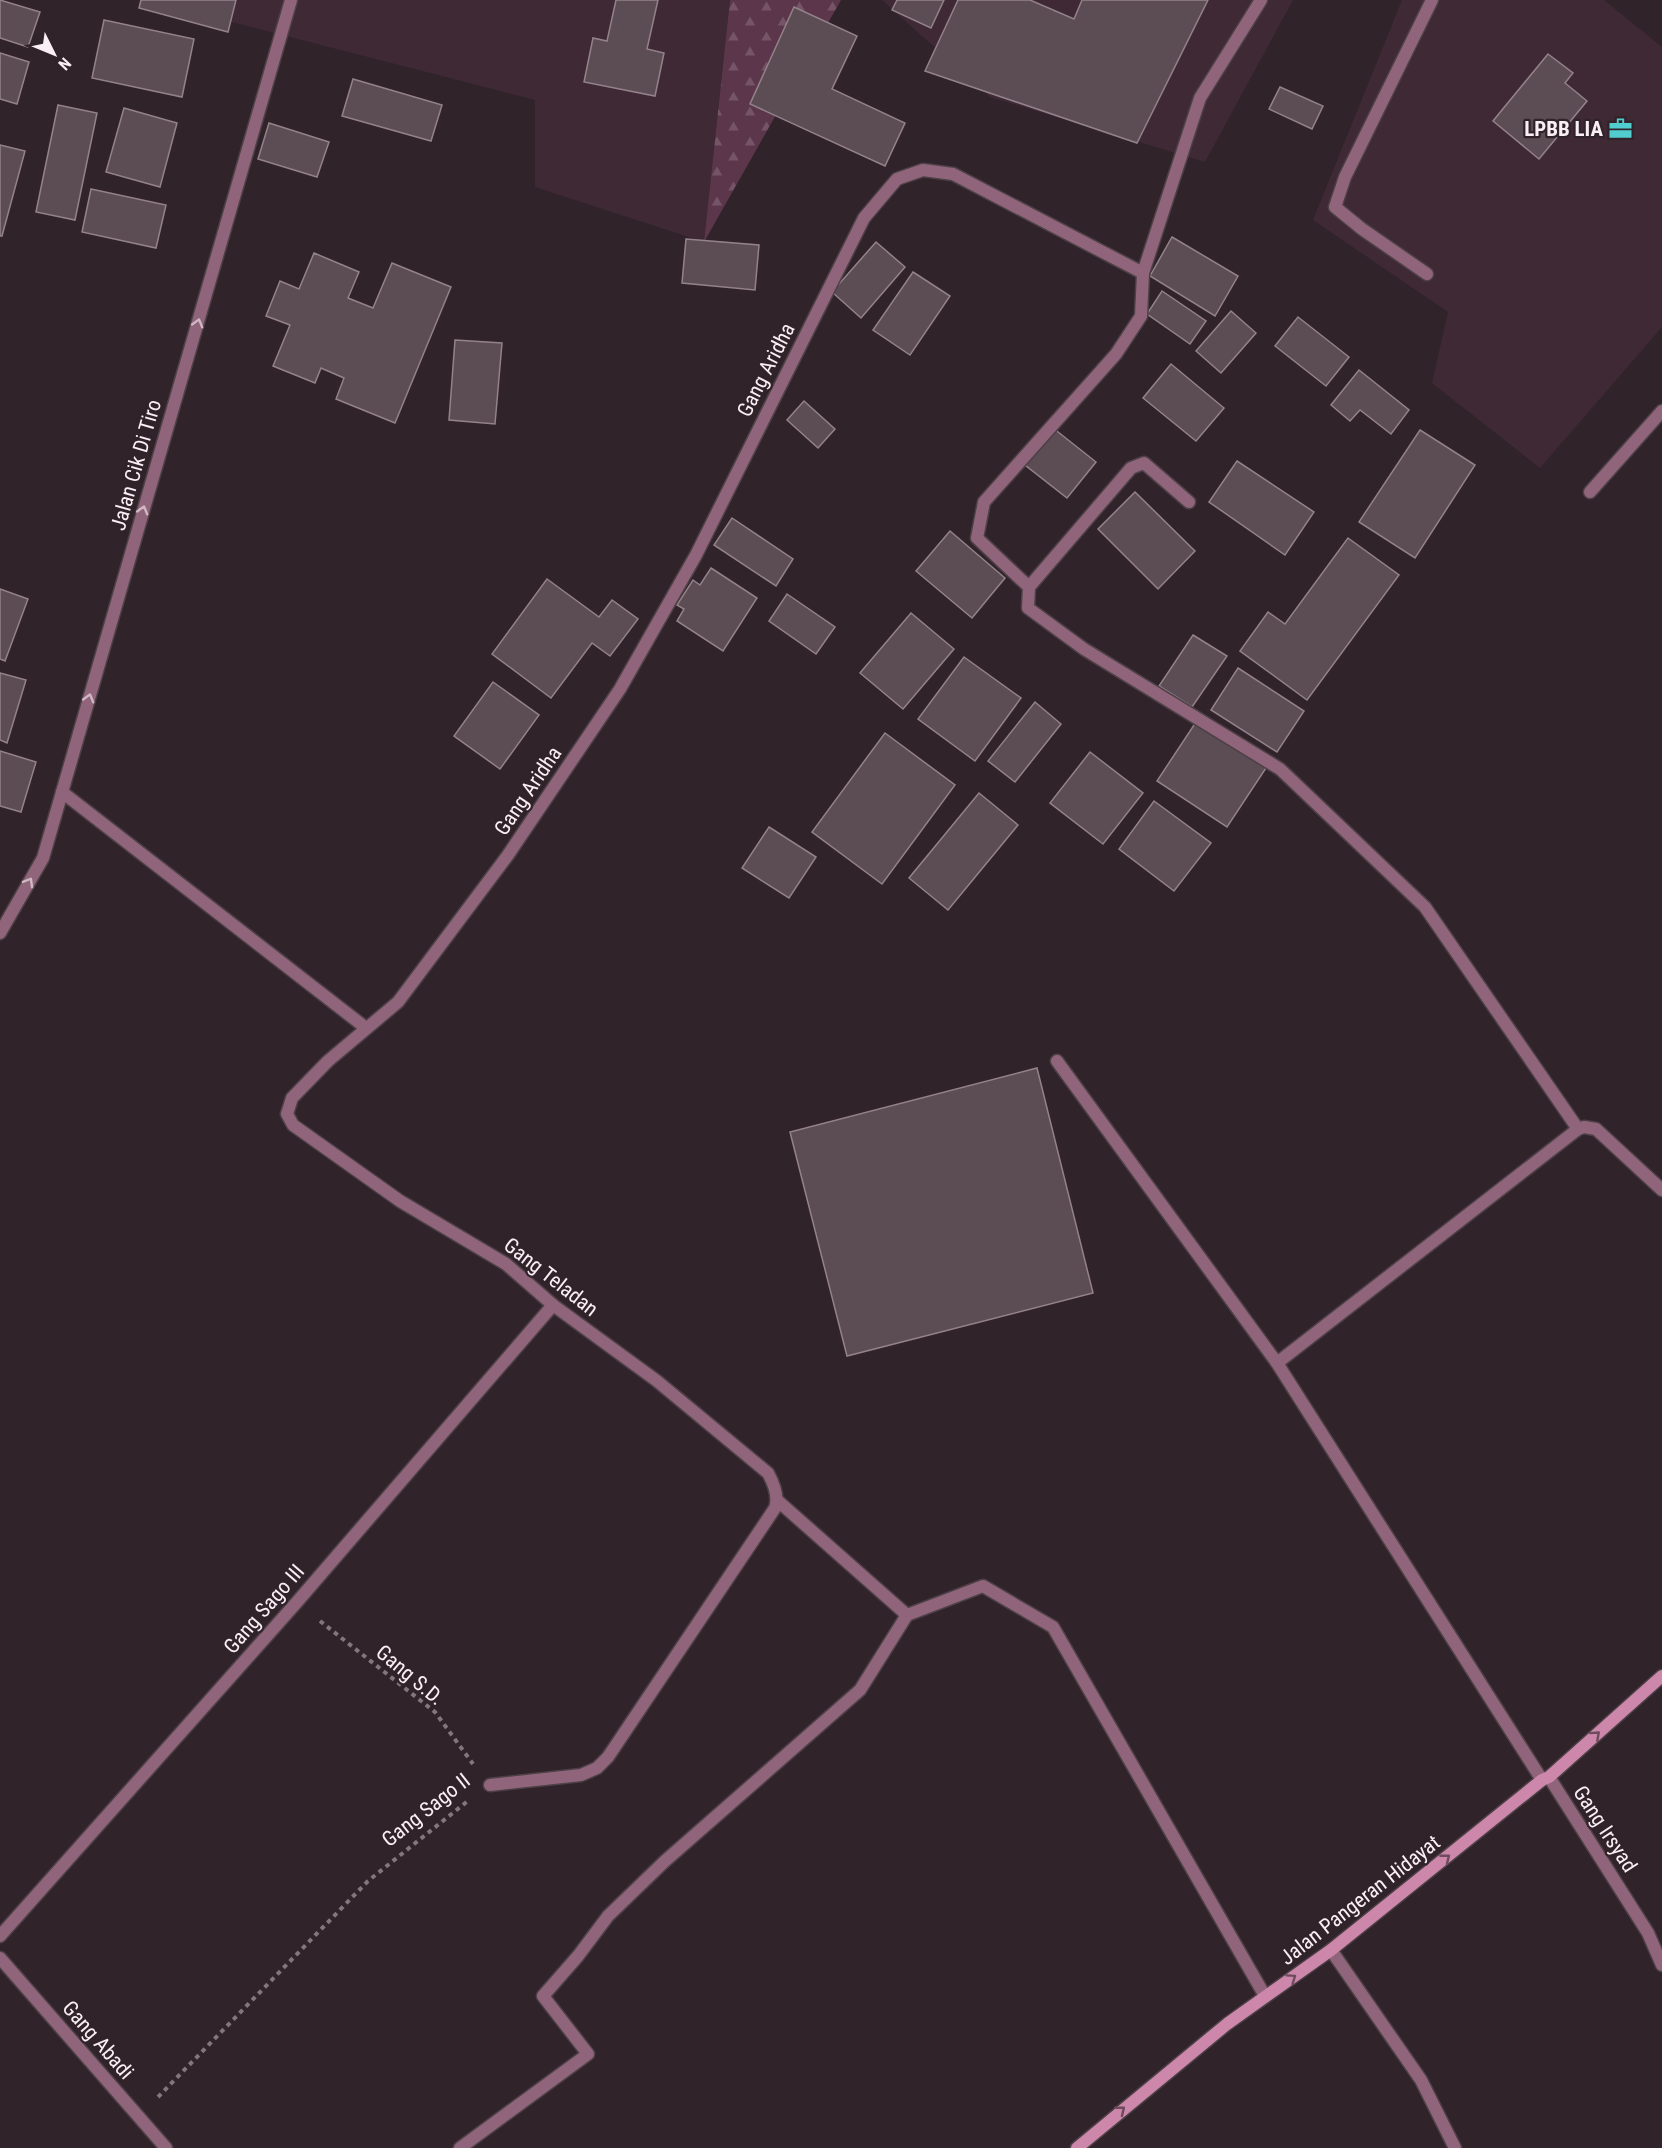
<svg xmlns="http://www.w3.org/2000/svg" width="1662" height="2148" viewBox="0 0 1662 2148" font-family="'Roboto Condensed',sans-serif">
  <style>
    .built { fill: #3e2934 }
    .forest { fill: url(#forest-firs) }
    .building { fill: #5c4c54; stroke: #94828a; stroke-width: 1.5 }
    .lines { fill: none; stroke-linecap: round; stroke-linejoin: round }
    .lane-casing { stroke: #4d4046; stroke-width: 15 }
    .street-casing { stroke: #4d4046; stroke-width: 15 }
    .secondary-casing { stroke: #4d4046; stroke-width: 15 }
    .path { stroke: #83767d; stroke-width: 4; stroke-dasharray: 4.5 4.5; stroke-linecap: butt }
    .lane { stroke: #90657b; stroke-width: 12 }
    .street { stroke: #90657b; stroke-width: 12 }
    .secondary { stroke: #cc87ab; stroke-width: 12 }
    .oneway { stroke: #cfb8c4 }
    .oneway2 { stroke: #6f4b5e }
    .labels { text-anchor: middle; stroke-width: 4.5; stroke-linejoin: round; paint-order: stroke }
    .poi-label { font-size: 21px; font-weight: bold; fill: #f9eff4; stroke: #31232a; text-anchor: end }
    .street-label { font-size: 21px; fill: #f9eff4; stroke: #31232a }
  </style>
  <defs>
    <pattern id="forest-firs" width="22" height="20" patternUnits="userSpaceOnUse" patternTransform="scale(1.5)"><rect width="22" height="20" fill="#5c374b"/><path d="M5 1l3.5 6h-7zM16 11l3.5 6h-7z" fill="#745466"/></pattern>
  </defs>
  <rect width="100%" height="100%" fill="#31232a"/>
  <g class="built">
    <path d="M146 0H730L704 242 535 187V100Z"/>
    <path d="M882 0H1293L1205 162 990 97Z"/>
    <path d="M1402 0H1604L1662 47V327L1540 468 1432 383 1448 312 1313 220Z"/>
  </g>
  <path class="forest" d="M730 0H841L704 242Z"/>
  <g class="building">
    <path d="M0 0 40 12 28 47 0 38Z"/>
    <path d="M141 0H236L228 32 139 8Z"/>
    <path d="M616 0H658L647 49 664 53 655 96 584 82 593 38 607 41Z"/>
    <path d="M897 0H944L931 28 892 10Z"/>
    <path d="M958 0H1030L1074 19 1082 0H1208L1137 143 925 71Z"/>
    <path d="M794 7 857 36 832 89 905 123 885 166 750 104Z"/>
    <path d="M104 20 194 39 182 97 92 78Z"/>
    <path d="M0 53 29 62 17 104 0 99Z"/>
    <path d="M1548 54 1573 73 1565 83 1587 101 1539 159 1493 121Z"/>
    <path d="M353 79 442 105 431 141 342 116Z"/>
    <path d="M1280 87 1323 106 1312 129 1269 109Z"/>
    <path d="M58 105 97 113 75 220 36 212Z"/>
    <path d="M124 108 177 123 160 187 106 172Z"/>
    <path d="M269 123 329 142 317 177 258 159Z"/>
    <path d="M0 145 25 151 2 236H0Z"/>
    <path d="M91 189 166 205 156 248 82 232Z"/>
    <path d="M1172 237 1238 276 1215 316 1150 276Z"/>
    <path d="M686 239 759 245 755 290 682 283Z"/>
    <path d="M876 242 905 267 861 318 832 292Z"/>
    <path d="M314 253 359 272 348 298 373 308 392 263 451 287 395 423 336 399 344 378 321 368 315 383 273 366 290 325 266 316 280 281 299 289Z"/>
    <path d="M913 272 950 296 910 355 873 330Z"/>
    <path d="M1162 291 1206 321 1190 344 1147 314Z"/>
    <path d="M1231 311 1256 333 1221 373 1196 351Z"/>
    <path d="M1298 317 1349 357 1326 386 1275 346Z"/>
    <path d="M455 340 502 343 495 424 449 420Z"/>
    <path d="M1171 364 1224 408 1196 441 1143 398Z"/>
    <path d="M1359 370 1409 410 1391 434 1360 410 1350 421 1331 405Z"/>
    <path d="M804 401 835 429 818 448 787 420Z"/>
    <path d="M1053 428 1096 462 1067 498 1025 465Z"/>
    <path d="M1420 430 1475 465 1415 558 1359 522Z"/>
    <path d="M1237 461 1314 512 1285 555 1209 502Z"/>
    <path d="M1135 492 1195 551 1158 589 1098 529Z"/>
    <path d="M732 518 793 559 776 586 714 545Z"/>
    <path d="M950 531 1005 578 972 618 916 571Z"/>
    <path d="M1348 538 1399 575 1307 700 1240 651 1268 612 1285 624Z"/>
    <path d="M711 568 757 598 723 651 677 621 684 609 677 605 693 580 700 585Z"/>
    <path d="M547 579 599 617 612 600 638 619 610 656 592 643 551 698 492 654Z"/>
    <path d="M0 589 28 599 5 661 0 659Z"/>
    <path d="M787 594 835 627 816 654 769 621Z"/>
    <path d="M911 613 954 649 903 709 860 673Z"/>
    <path d="M1193 635 1227 656 1192 707 1159 686Z"/>
    <path d="M964 657 1021 698 975 761 918 719Z"/>
    <path d="M1238 668 1304 711 1277 752 1211 710Z"/>
    <path d="M0 673 26 680 7 743 0 740Z"/>
    <path d="M493 682 539 715 500 769 454 736Z"/>
    <path d="M1035 702 1061 724 1015 782 988 761Z"/>
    <path d="M1198 719 1268 765 1227 827 1157 781Z"/>
    <path d="M885 733 955 785 882 884 812 832Z"/>
    <path d="M0 751 36 762 21 812 0 806Z"/>
    <path d="M1090 752 1143 793 1103 844 1050 803Z"/>
    <path d="M979 793 1018 825 948 910 909 878Z"/>
    <path d="M1154 801 1211 843 1174 891 1119 849Z"/>
    <path d="M769 827 816 857 789 898 742 868Z"/>
    <path d="M1037 1068 1093 1293 847 1356 790 1132Z"/>
  </g>
  <g class="lines">
    <defs>
      <g id="lane">
        <path d="M1427 274 1362 229 1335 207 1345 177 1432 0"/>
        <path d="M1189 502 1144 463 1131 468 1029 587 1028 608 1084 649 1280 769 1425 907 1578 1129"/>
        <path d="M1029 587 977 538 984 502 1116 354 1141 316 1143 273"/>
        <path d="M62 792 366 1028"/>
        <path d="M1057 1061 1277 1363 1542 1780"/>
        <path d="M1277 1363 1578 1129 1584 1127 1596 1129 1662 1190"/>
        <path d="M778 1501 907 1615 983 1586 1053 1627 1265 1996"/>
        <path d="M490 1785 581 1775 597 1768 608 1757 775 1508C779 1497 774 1484 768 1473L657 1381 553 1305 506 1264 400 1201 293 1125 287 1114 292 1098 328 1061 398 1002 508 855 620 689 696 555 864 218 897 179 923 170 953 174 1143 273 1200 98 1261 0"/>
        <path d="M0 1936 297 1602 553 1305"/>
        <path d="M0 1958 166 2148"/>
        <path d="M460 2148 588 2054 543 1996 578 1956 608 1916 665 1861 860 1690 907 1615"/>
      </g>
      <g id="street">
        <path d="M1590 492 1662 411"/>
        <path d="M0 933 43 858 291 0"/>
        <path d="M1549 1777 1648 1933 1662 1965"/>
        <path d="M1331 1950 1421 2080 1455 2148"/>
      </g>
      <path id="secondary" d="M1077 2148 1227 2024 1331 1950 1542 1780 1549 1777 1662 1676"/>
    </defs>
    <use href="#lane" class="lane-casing"/>
    <use href="#street" class="street-casing"/>
    <use href="#secondary" class="secondary-casing"/>
    <g class="path">
      <path d="M320 1621 435 1712 473 1764"/>
      <path d="M158 2097 368 1881 469 1800"/>
    </g>
    <use href="#lane" class="lane"/>
    <use href="#street" class="street"/>
    <use href="#secondary" class="secondary"/>
  </g>
  <defs><path id="oneway-chevron" d="M-2-3.5L2.5 0L-2 3.5" fill="none" stroke-width="1.6" stroke-linecap="round" stroke-linejoin="round" transform="scale(1.5)"/></defs>
  <g class="oneway">
    <use href="#oneway-chevron" transform="translate(198 323) rotate(-74)"/>
    <use href="#oneway-chevron" transform="translate(143 510) rotate(-74)"/>
    <use href="#oneway-chevron" transform="translate(89 698) rotate(-74)"/>
    <use href="#oneway-chevron" transform="translate(29 882) rotate(-60)"/>
  </g>
  <g class="oneway2">
    <use href="#oneway-chevron" transform="translate(1596 1735) rotate(-42)"/>
    <use href="#oneway-chevron" transform="translate(1446 1858) rotate(-39)"/>
    <use href="#oneway-chevron" transform="translate(1292 1978) rotate(-35)"/>
    <use href="#oneway-chevron" transform="translate(1121 2110) rotate(-39)"/>
  </g>
  <defs>
    <symbol id="office-bare" viewBox="-9 -9 18 18"><path d="M-6-3h4V-5.5h4V-3h4V5H-6ZM-1-4.5V-3h2v-1.5ZM-6 0V1H6V0Z" fill="#52cdcf" stroke="#31232a" stroke-width="2.5" paint-order="stroke"/></symbol>
  </defs>
  <g fill-rule="evenodd">
    <use href="#office-bare" x="1604" y="112" width="33" height="33"/>
  </g>
  <g class="labels">
    <g class="poi-label">
      <text x="1603" y="136">LPBB LIA</text>
    </g>
    <g class="street-label">
      <text transform="translate(766 370) rotate(-63)" y="7">Gang Aridha</text>
      <text transform="translate(136 465) rotate(-74)" y="7">Jalan Cik Di Tiro</text>
      <text transform="translate(528 791) rotate(-56)" y="7">Gang Aridha</text>
      <text transform="translate(551 1277) rotate(38)" y="7">Gang Teladan</text>
      <text transform="translate(264 1609) rotate(-49)" y="7">Gang Sago III</text>
      <text transform="translate(410 1675) rotate(40)" y="7">Gang S.D.</text>
      <text transform="translate(426 1810) rotate(-38)" y="7">Gang Sago II</text>
      <text transform="translate(1605 1829) rotate(57)" y="7">Gang Irsyad</text>
      <text transform="translate(1360 1900) rotate(-38)" y="7">Jalan Pangeran Hidayat</text>
      <text transform="translate(98 2040) rotate(49)" y="7">Gang Abadi</text>
    </g>
  </g>
  <g transform="translate(54 54) rotate(133)" stroke="#31232a" stroke-width="4.5" paint-order="stroke">
  <path d="M0-4.5L10 22L0 15L-10 22Z" fill="#f9eff4"/>
  <text y="-9" font-size="16" font-weight="bold" text-anchor="middle" fill="#f9eff4">N</text>
  </g>
</svg>
